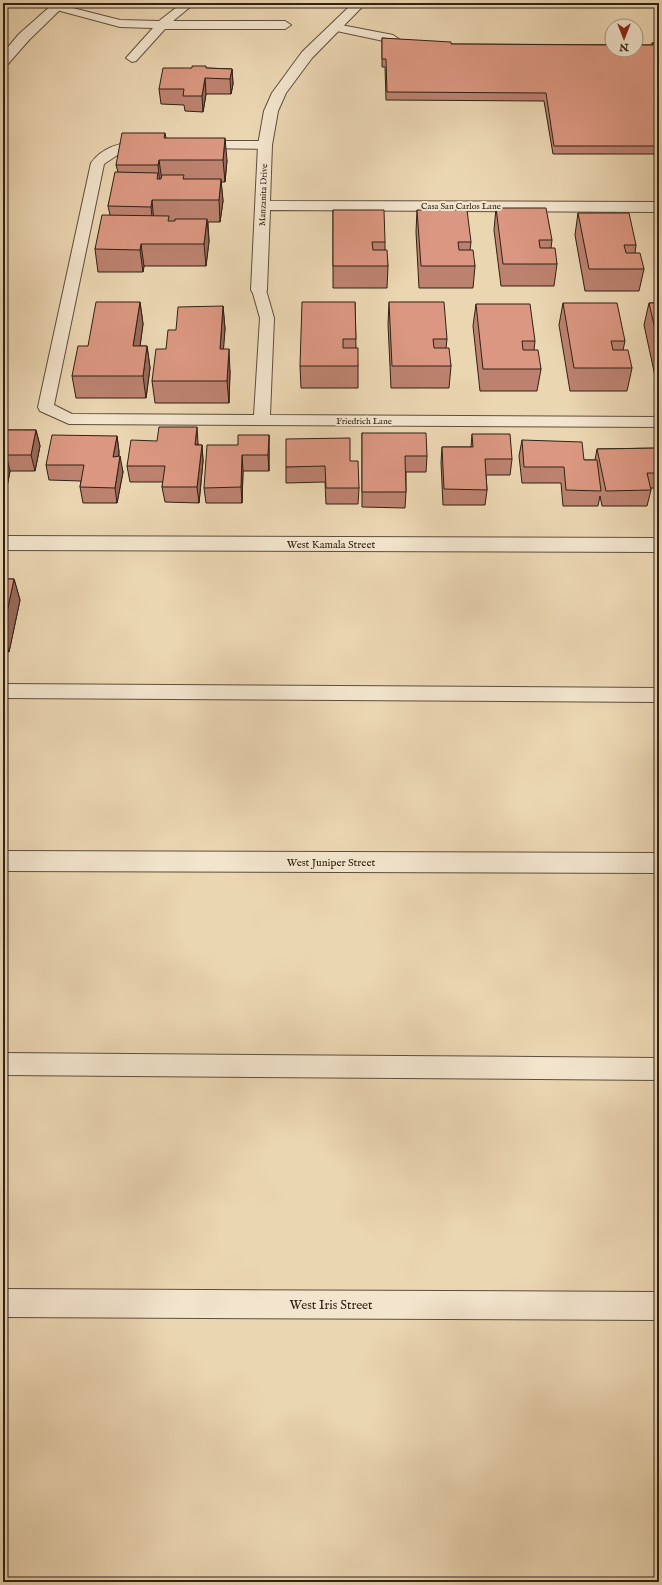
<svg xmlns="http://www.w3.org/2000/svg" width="662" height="1585" viewBox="0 0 662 1585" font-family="'IM FELL English',serif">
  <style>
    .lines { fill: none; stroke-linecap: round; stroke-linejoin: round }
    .service-casing { stroke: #5f4e3c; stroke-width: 2 }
    .minor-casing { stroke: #5f4e3c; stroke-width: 2 }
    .service { fill: #f2e4cd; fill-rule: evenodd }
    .minor { fill: #f2e4cd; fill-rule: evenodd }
    .wall { fill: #bc826f; stroke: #302114 }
    .shaded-wall { fill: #996a5a; stroke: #302114 }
    .building { fill: #db9781; stroke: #302114 }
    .labels { text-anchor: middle; stroke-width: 4; stroke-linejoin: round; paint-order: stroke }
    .far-street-label { font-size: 9px; fill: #302114; stroke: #f2e4cd }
    .street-label { font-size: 11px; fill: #302114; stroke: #f2e4cd }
    .near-street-label { font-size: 13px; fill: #302114; stroke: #f2e4cd }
  </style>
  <rect width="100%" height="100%" fill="#ebd6b2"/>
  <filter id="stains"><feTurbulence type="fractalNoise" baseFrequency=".005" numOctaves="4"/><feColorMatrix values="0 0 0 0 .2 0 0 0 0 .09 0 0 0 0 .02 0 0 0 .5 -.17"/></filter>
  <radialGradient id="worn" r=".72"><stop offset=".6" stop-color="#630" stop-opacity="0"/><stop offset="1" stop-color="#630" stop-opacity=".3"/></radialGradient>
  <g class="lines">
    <defs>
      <g id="service">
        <path d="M182 3H195L173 21H285L291 25 285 29H165L136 61 132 62 126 58 153 28 120 27 53 9 51 7 57 4 120 20 159 21Z"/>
        <path d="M336 24 393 35 399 39 393 43 332 30 330 28 332 26Z"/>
        <path d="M147 141 152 142 153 145 152 148 125 150 104 164 54 405 72 414 254 415 260 318 252 290 254 287H264L266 290 274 318 270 415 659 417V427L69 424 40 411 38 407 91 163C104 145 126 141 147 141Z"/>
        <path d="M199 141H265L271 145 265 149 194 148 193 145 194 142Z"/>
        <path d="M3 684 659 688V702L3 698Z"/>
        <path d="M3 1053 659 1058V1080L3 1075Z"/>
      </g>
      <g id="minor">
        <path d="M54 3H67L29 40 8 64 3 65V53L19 34Z"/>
        <path d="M353 3H366L312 58 286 93 278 111 272 145 270 201 659 202V212L270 210 267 290 265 293 259 295 253 293 251 290 258 145 264 111 272 93 302 52Z"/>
        <path d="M3 536 659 538V552L3 550Z"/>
        <path d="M3 851 659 853V873L3 871Z"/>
        <path d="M3 1289 659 1292V1320L3 1317Z"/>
      </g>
    </defs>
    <use href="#service" class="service-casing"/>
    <use href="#minor" class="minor-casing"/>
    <use href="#service" class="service"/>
    <use href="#minor" class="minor"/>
  </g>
  <g class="wall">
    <path d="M382 38 451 44 652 45V43H659V162L657 154H553L544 101 386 100 385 67H382Z"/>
    <path d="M206 68 232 69 233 84 231 94H206L203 112 185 111 184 105 161 104 159 89Z"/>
    <path d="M165 133 166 138 227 160 225 182H221L223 201 220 222H208L209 241 206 266H144L143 272H98L95 249 110 215 108 206 118 172 116 165Z"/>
    <path d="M496 208 552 240 551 248 557 264 554 286H501L494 230Z"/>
    <path d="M333 210 385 242V250L388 266 387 288H333Z"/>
    <path d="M417 210 471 242 470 250 475 266 473 288H419L416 232Z"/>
    <path d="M659 212V250L655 232Z"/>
    <path d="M578 213 636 245 635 253 644 269 639 291H585L575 235Z"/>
    <path d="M140 302 143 324 140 346H147L150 368 146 398H76L72 376 88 346Z"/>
    <path d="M355 302 356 348 358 366V388H301L300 366Z"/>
    <path d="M389 302 447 339 446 348 451 366 449 388H391L388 324Z"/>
    <path d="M563 303 625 341 623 350 632 368 627 391H570L559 325Z"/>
    <path d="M649 303H659V390H658L644 325Z"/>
    <path d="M476 304 535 341 534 350 541 369 537 391H480L473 326Z"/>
    <path d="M223 306 225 329 223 349 230 371 229 403H155L152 381 166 349 176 330Z"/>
    <path d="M3 430H36L40 446 35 471H10L4 502H3Z"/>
    <path d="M362 433 427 456 426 472H406V492L405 508 362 507Z"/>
    <path d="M472 434 512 459 510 475H486L487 490 485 505H443L441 462 442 447H471Z"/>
    <path d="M269 435V471H243L242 503H206L204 488 238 445Z"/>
    <path d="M117 436 119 452V457L123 472 117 503H83L80 487 81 481 49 480 46 465Z"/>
    <path d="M522 440 584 460H595L597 449 659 448V488H651V490L647 506H602L600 496 598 506H563L561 483H522L519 456Z"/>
    <path d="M198 443V445H202L203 461 199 503 165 502 162 487 163 482H130L127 466Z"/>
    <path d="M350 461 359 488 358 504H326L325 482 286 483V467Z"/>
    <path d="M3 579H14L20 600 9 652H3Z"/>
  </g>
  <g class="shaded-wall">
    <path d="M232 69 233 84 231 94 230 79Z"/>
    <path d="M205 78 206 94 203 112 202 96Z"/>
    <path d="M225 138 227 160 225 182 223 160Z"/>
    <path d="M159 160 162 181 160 186 158 165Z"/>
    <path d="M221 179 223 201 220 222 219 200Z"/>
    <path d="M152 200 154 222 153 229 151 207Z"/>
    <path d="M207 219 209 241 206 266 204 244Z"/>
    <path d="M141 244 144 266 143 272 140 250Z"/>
    <path d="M140 302 143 324 137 368 133 346Z"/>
    <path d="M223 306 225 329 222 371 220 349Z"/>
    <path d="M147 346 150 368 146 398 143 376Z"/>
    <path d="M229 349 230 371 229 403 227 381Z"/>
    <path d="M197 427 198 443 196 460 195 445Z"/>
    <path d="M36 430 40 446 35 471 31 455Z"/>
    <path d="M269 435V471L268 455Z"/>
    <path d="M117 436 119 452 116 473 113 457Z"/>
    <path d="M202 445 203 461 199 503 197 487Z"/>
    <path d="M6 455 10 471 4 502 3 498V470Z"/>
    <path d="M242 455 243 471 242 503 241 487Z"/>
    <path d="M120 456 123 472 117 503 115 488Z"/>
    <path d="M14 579 20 600 9 652 3 631Z"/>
  </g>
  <g class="building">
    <path d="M382 38 451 42V44L612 45V50H636V45H653L652 43H659V146H554L546 93 387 92 386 59H382Z"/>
    <path d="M192 66H206V68L232 69 230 79 205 78 202 96H183L184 89H159L163 68H192Z"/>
    <path d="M122 133H165L164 138H225L223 160H159L158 165H116Z"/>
    <path d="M115 172 158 173 157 179H161L162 175H184L183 179H221L219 200H152L151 207 108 206Z"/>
    <path d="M496 208H546L552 240H539L540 248H555L557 264H503Z"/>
    <path d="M333 210H384L385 242H372L373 250H387L388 266H333Z"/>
    <path d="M417 210H467L471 242H458L459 250H473L475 266H421Z"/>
    <path d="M578 213H629L636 245H624L626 253H640L644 269H589Z"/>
    <path d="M102 215 169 216 168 221H175V219H207L204 244H141L140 250 95 249Z"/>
    <path d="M96 302H140L133 346H147L143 376H72L78 346H88Z"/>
    <path d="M302 302H355L356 339H343V348H358V366H300Z"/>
    <path d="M389 302H444L447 339H433L434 348H449L451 366H392Z"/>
    <path d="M563 303H617L625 341H611L613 350H628L632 368H574Z"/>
    <path d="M649 303H659V347Z"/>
    <path d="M476 304H530L535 341H522L523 350H538L541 369H483Z"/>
    <path d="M223 306 220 349H229L227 381H152L156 349H166L168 330H176L178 307Z"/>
    <path d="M159 427H197L195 445H202L197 487H162L165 466H127L131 440 157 441Z"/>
    <path d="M3 430H36L31 455H6L3 470Z"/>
    <path d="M362 433H426L427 456H405L406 492H362Z"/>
    <path d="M472 434H510L512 459H485L487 490 444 489 442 447H473Z"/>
    <path d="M52 435 117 436 113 457 120 456 115 488 80 487 84 465H46Z"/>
    <path d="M238 435H269L268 455H242L241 487 204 488 207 445H238Z"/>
    <path d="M350 438V461H358L359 488H326L325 466 286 467V439Z"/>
    <path d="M522 440 582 442 584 460H597L601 491 566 490 564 467H524Z"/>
    <path d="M659 448V473H647L651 490 606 491 597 449Z"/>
    <path d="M3 579H14L3 631Z"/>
  </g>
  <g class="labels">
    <g class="far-street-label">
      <text transform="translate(263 195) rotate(-88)" y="3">Manzanita Drive</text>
      <text x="461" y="209">Casa San Carlos Lane</text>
      <text x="364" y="424">Friedrich Lane</text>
    </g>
    <g class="street-label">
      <text x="331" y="548">West Kamala Street</text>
      <text x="331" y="866">West Juniper Street</text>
    </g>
    <g class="near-street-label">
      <text x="331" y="1309">West Iris Street</text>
    </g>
  </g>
  <rect width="662" height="1585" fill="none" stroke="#ebd6b2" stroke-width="16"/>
  <rect x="4" y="4" width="654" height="1577" fill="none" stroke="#302114" stroke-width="2"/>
  <rect x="8" y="8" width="646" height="1569" fill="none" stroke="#302114"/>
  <g transform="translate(624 38) rotate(180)"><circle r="19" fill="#f2e4cd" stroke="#a49683"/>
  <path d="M0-3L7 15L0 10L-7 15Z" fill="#8f2418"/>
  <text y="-6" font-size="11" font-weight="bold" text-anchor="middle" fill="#302114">N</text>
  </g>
  <rect width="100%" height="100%" filter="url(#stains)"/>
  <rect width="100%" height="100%" fill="url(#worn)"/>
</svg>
